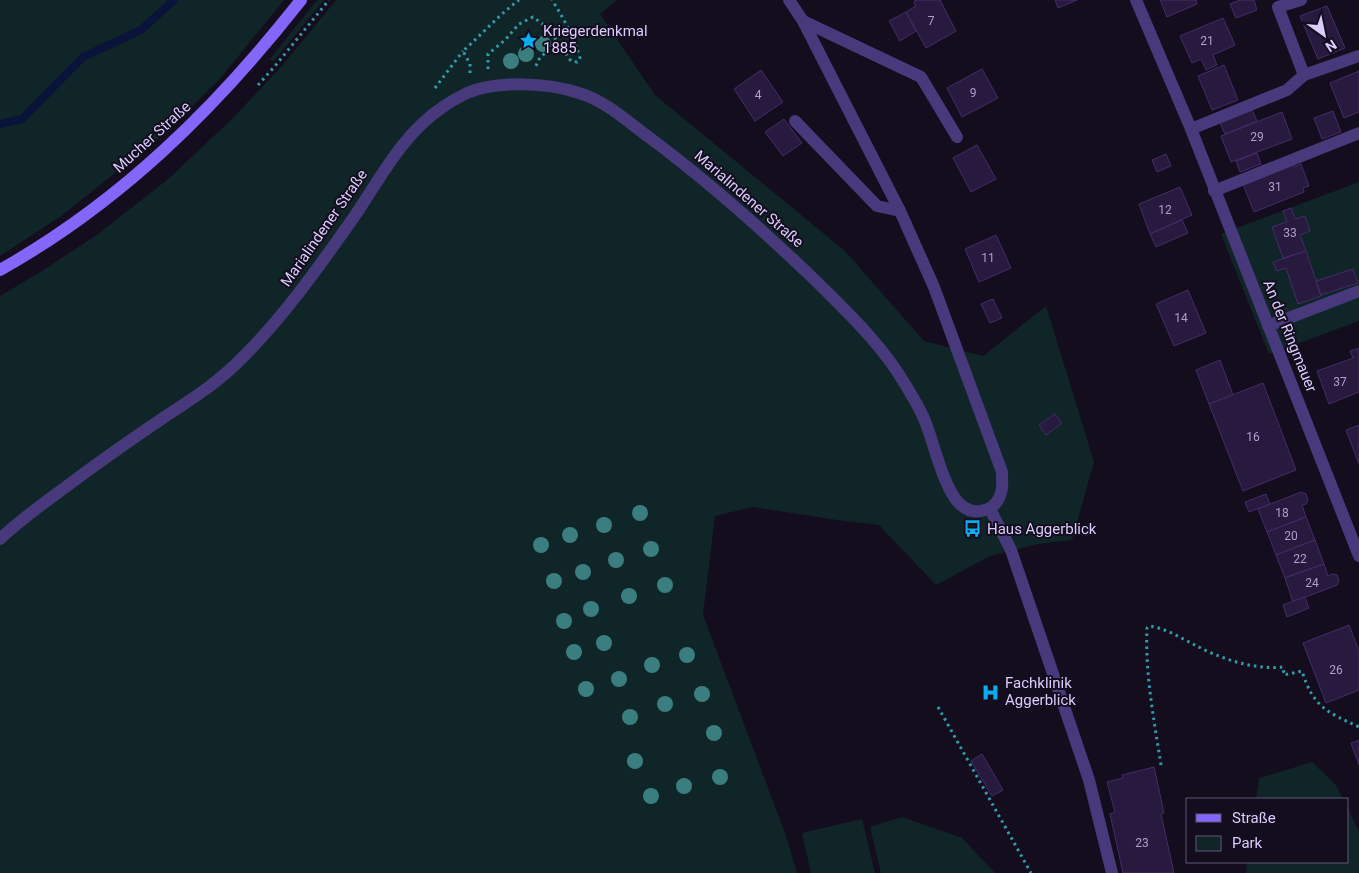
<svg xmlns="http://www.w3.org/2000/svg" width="1359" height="873" viewBox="0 0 1359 873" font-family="Roboto,sans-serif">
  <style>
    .green { fill: #102528 }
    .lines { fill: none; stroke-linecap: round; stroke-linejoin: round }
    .stream { stroke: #0a133a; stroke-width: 8 }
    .building { fill: #28193f; stroke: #442c6a }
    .path { stroke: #319dac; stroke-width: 3; stroke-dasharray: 2.5 4; stroke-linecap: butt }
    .service { stroke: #48397c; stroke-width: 12 }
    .minor { stroke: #48397c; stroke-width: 12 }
    .secondary { stroke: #8466fa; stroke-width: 12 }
    .tree { fill: #3b7e80 }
    .labels { text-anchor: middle; stroke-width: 4; stroke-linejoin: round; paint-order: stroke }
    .number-label { font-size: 12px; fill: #ae9fce }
    .poi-label { font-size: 15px; fill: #daccfd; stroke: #130d1e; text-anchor: start }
    .street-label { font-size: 15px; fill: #daccfd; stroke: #130d1e }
  </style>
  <rect width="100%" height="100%" fill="#130d1e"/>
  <g class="green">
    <path d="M0 0H284L219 80 166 132 64 214 0 256Z"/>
    <path d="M317 0H324L273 62 270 59Z"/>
    <path d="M336 0H617L600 14 655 95 845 251 924 341 983 356 1046 306 1094 462 1072 540 1038 544 990 556 936 585 879 525 837 520 753 507 715 516 703 615 786 836 797 873H0V296L42 271 98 234 167 180 231 120 281 67Z"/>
    <path d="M1359 182V321L1269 354 1221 234Z"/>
    <path d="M1312 762 1336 785 1343 799H1256L1259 778Z"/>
    <path d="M1348 808 1359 832V873H1246L1247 862H1348Z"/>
    <path d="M902 817 962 838 995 873H881L870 827Z"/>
    <path d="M862 819 875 873H811L802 833Z"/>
  </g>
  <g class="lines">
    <path class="stream" d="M0 124 22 119 83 57 141 30 174 0"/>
  </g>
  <g class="building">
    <path d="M915 0H940L956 31 926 48 906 12 916 6 914 4Z"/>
    <path d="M1055 0H1077L1058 8Z"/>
    <path d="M1160 0H1196L1197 4 1167 17Z"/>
    <path d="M1240 0H1254L1257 10 1236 18 1230 4Z"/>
    <path d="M1327 6 1345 48 1318 59 1300 16Z"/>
    <path d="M906 12 916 31 900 41 889 21Z"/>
    <path d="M1223 18 1235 45 1213 55 1217 65 1206 70 1201 59 1192 63 1180 36Z"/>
    <path d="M1224 65 1238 100 1212 110 1198 76Z"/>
    <path d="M982 69 998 98 962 117 947 88Z"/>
    <path d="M761 70 783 102 755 121 734 89Z"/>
    <path d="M1359 71V112L1344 118 1330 83Z"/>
    <path d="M1252 110 1257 121 1225 134 1220 123Z"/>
    <path d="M1333 111 1341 132 1322 139 1314 118Z"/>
    <path d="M1282 112 1292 139 1231 162 1221 136Z"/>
    <path d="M784 119 802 143 783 156 765 132Z"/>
    <path d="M977 145 996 179 971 192 953 158Z"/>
    <path d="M1257 153 1261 164 1240 172 1236 161Z"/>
    <path d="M1166 154 1171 166 1157 172 1152 160Z"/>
    <path d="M1293 163 1294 167 1301 164 1309 186 1303 188 1304 192 1254 212 1243 184Z"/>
    <path d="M1180 187 1192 215 1150 234 1139 204Z"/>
    <path d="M1291 208 1295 219 1305 216 1310 231 1300 235 1306 251 1283 258 1272 227 1287 222 1283 211Z"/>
    <path d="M1182 220 1188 233 1156 247 1150 234Z"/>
    <path d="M996 235 1011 268 979 282 965 249Z"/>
    <path d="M1306 251 1315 278 1319 281H1316L1321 296 1298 304 1286 268 1277 271 1273 262Z"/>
    <path d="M1353 269 1358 283 1321 295 1316 281Z"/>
    <path d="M1188 290 1206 333 1174 346 1156 304Z"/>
    <path d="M993 299 1002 318 990 323 981 304Z"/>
    <path d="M1359 348V392L1329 404 1317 371 1353 358 1350 351Z"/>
    <path d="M1220 360 1233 395 1209 404 1196 370Z"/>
    <path d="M1263 383 1296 470 1243 491 1209 404Z"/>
    <path d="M1055 414 1062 423 1046 435 1039 425Z"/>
    <path d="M1359 425V464L1346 430Z"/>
    <path d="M1301 492 1306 494 1308 500 1306 504 1302 505 1306 517 1267 532 1258 509Z"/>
    <path d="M1266 494 1270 504 1249 512 1245 502Z"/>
    <path d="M1306 517 1315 540 1276 555 1267 532Z"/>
    <path d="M1315 540 1324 564 1285 578 1276 555Z"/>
    <path d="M1324 564 1328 576 1332 574 1337 575 1339 581 1337 585 1293 602 1285 578Z"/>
    <path d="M1305 597 1309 608 1287 617 1283 605Z"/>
    <path d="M1349 625 1359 651V690L1326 703 1303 643Z"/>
    <path d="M1359 740V765L1351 743Z"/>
    <path d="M982 754 1003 790 992 796 971 761Z"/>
    <path d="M1154 767 1164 813 1161 814 1174 873H1123L1110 814 1115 812 1107 782 1123 778 1122 775Z"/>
  </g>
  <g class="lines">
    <g class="path">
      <path d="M536 66 540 57 558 44"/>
      <path d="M488 69V54L505 40 519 24 533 17 548 28 571 61 577 62 580 58C574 37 564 19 552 0"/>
      <path d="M470 73V64L463 51C482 34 499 15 519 0"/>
      <path d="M258 85 275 66 329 0"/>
      <path d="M435 88 463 51"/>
      <path d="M938 707 1031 873"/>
      <path d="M1161 765C1154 720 1145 674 1147 628L1149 626C1165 628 1179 637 1193 644 1219 658 1252 670 1283 667L1284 675 1302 671C1313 707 1327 712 1359 727"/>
    </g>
    <g class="service">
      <path d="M1301 0 1278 7 1304 75"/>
      <path d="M803 21 921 77 957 137"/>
      <path d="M795 121 877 206 900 211"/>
      <path d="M1191 129 1287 90 1304 75 1359 56"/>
      <path d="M1214 191 1359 133"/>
      <path d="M1268 326 1359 291"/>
      <path d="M990 509 1011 550 1089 780 1112 873"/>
    </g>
    <g class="minor">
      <path d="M1136 0 1191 129 1359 556"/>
      <path d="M0 539C21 519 44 503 67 486 99 462 132 439 166 416 195 397 219 382 244 356 286 314 320 265 354 217 380 179 403 133 443 107 450 102 459 97 467 93 497 80 549 83 579 93 606 101 628 122 650 138 709 182 764 231 817 282 849 314 882 345 905 384 912 396 920 408 925 421 934 443 944 491 961 505 975 517 996 511 1001 493 1003 487 1002 480 1002 472L934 287 900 211 803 21 789 0"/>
    </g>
    <path class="secondary" d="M0 270C121 202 216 108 301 0"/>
  </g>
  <g class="tree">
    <circle cx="543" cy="44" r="8"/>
    <circle cx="526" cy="54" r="8"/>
    <circle cx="511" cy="61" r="8"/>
    <circle cx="640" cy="513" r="8"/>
    <circle cx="604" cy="525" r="8"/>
    <circle cx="570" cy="535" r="8"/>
    <circle cx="541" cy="545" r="8"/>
    <circle cx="651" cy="549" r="8"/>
    <circle cx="616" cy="560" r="8"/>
    <circle cx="583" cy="572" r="8"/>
    <circle cx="554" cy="581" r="8"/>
    <circle cx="665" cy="585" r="8"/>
    <circle cx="629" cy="596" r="8"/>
    <circle cx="591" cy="609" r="8"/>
    <circle cx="564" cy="621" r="8"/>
    <circle cx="604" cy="643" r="8"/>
    <circle cx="574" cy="652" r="8"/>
    <circle cx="687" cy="655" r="8"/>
    <circle cx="652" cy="665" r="8"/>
    <circle cx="619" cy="679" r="8"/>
    <circle cx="586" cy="689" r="8"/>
    <circle cx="702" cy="694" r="8"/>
    <circle cx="665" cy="704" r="8"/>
    <circle cx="630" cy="717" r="8"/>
    <circle cx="714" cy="733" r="8"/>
    <circle cx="635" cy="761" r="8"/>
    <circle cx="720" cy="777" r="8"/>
    <circle cx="684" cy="786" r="8"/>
    <circle cx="651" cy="796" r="8"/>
  </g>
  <defs>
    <symbol id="sight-bare" viewBox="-9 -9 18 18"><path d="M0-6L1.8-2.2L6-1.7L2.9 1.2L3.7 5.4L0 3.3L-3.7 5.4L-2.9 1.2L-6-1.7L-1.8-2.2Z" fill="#07adee" stroke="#130d1e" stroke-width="2.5" paint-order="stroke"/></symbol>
    <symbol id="bus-bare" viewBox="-9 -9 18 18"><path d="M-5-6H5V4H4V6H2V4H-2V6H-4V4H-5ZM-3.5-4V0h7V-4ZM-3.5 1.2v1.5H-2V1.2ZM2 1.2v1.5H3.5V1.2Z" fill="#07adee" stroke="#130d1e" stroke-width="2.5" paint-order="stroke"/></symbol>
    <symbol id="hospital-bare" viewBox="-9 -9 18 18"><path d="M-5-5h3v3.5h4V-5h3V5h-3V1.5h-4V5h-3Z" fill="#07adee" stroke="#130d1e" stroke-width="2.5" paint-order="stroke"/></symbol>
  </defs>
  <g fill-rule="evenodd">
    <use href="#sight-bare" x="516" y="28" width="25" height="25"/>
    <use href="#bus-bare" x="960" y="516" width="25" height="25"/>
    <use href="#hospital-bare" x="978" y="680" width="25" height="25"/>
  </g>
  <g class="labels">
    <g class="number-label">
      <text x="931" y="25">7</text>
      <text x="1207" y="45">21</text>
      <text x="973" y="97">9</text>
      <text x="758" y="99">4</text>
      <text x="1257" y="141">29</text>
      <text x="1275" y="191">31</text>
      <text x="1165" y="214">12</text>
      <text x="1290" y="237">33</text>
      <text x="988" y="262">11</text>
      <text x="1181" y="322">14</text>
      <text x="1340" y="386">37</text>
      <text x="1253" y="441">16</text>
      <text x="1282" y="517">18</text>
      <text x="1291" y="540">20</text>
      <text x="1300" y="563">22</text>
      <text x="1312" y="587">24</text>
      <text x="1336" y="674">26</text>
      <text x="1142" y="847">23</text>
    </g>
    <g class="poi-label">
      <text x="543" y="36">Kriegerdenkmal<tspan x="543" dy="17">1885</tspan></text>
      <text x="987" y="534">Haus Aggerblick</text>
      <text x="1005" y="688">Fachklinik<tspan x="1005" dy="17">Aggerblick</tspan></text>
    </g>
    <g class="street-label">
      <text transform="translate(152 137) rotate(-42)" y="5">Mucher Straße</text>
      <text transform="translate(749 199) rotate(41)" y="5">Marialindener Straße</text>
      <text transform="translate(324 228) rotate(-55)" y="5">Marialindener Straße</text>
      <text transform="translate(1290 336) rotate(68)" y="5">An der Ringmauer</text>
    </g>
  </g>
  <rect x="1186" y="798" width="162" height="65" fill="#130d1e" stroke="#635977"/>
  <rect x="1196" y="814" width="25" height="8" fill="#8466fa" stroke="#635977"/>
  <text x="1232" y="823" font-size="15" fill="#daccfd">Straße</text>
  <rect x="1196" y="836" width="25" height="15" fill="#102528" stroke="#635977"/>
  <text x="1232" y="848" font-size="15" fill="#daccfd">Park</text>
  <g transform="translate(1324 35) rotate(147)" stroke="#130d1e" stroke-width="4" paint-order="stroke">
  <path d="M0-4L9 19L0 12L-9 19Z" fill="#daccfd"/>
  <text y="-8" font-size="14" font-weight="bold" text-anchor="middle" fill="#daccfd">N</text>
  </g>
</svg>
